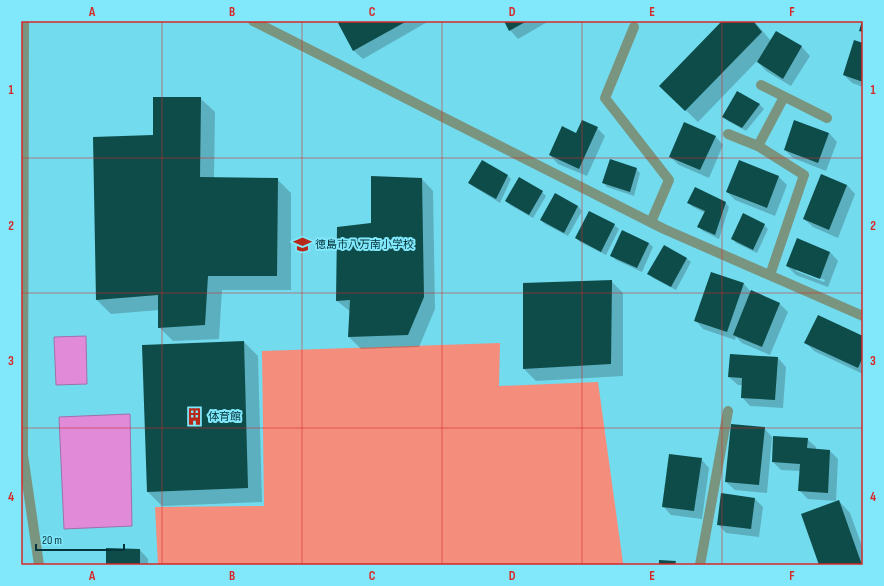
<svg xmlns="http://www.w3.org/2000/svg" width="884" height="586" viewBox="0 0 884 586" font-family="'Sofia Sans Condensed','Noto Sans JP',sans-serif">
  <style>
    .green { fill: #f58d7c }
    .water { fill: #e18ad8; stroke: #9f70a9 }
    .shadow { fill: #0003; fill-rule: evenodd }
    .building { fill: #0e4c4a }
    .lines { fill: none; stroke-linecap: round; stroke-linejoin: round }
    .minor { stroke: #7a957f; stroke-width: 10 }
    .grid { fill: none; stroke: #d62828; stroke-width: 1; stroke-opacity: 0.55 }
    .labels { text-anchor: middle; stroke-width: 4; stroke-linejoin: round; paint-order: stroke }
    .poi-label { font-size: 11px; fill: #04353c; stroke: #81e8fb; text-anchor: start }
    .neatline { fill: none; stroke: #d62828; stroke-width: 1.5 }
    .grid-label { font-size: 13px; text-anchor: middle; font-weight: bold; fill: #d62828 }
  </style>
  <rect width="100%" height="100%" fill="#73dbee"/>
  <path class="green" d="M500 343 499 386 598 382 623 563 613 565H158L155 507 264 506 262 351Z"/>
  <g class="water">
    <path d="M86 336 87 384 56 385 54 337Z"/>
    <path d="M130 414 132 526 64 529 59 417Z"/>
  </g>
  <g class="shadow">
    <path d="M343 21H429L363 59 354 51 339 23Z"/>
    <path d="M505 21H549L518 39 510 30Z"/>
    <path d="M724 21H754L771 41 776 32 802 47 810 56 791 86 766 71 757 61 698 122 661 86Z"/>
    <path d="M863 44V87L852 83 844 75Z"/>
    <path d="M737 93 760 105 764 109 746 131 728 121 724 117Z"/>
    <path d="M200 98 215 112 214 178 277 179 291 193V290H222L219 339 173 341 159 327V310L111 314 97 300 154 136Z"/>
    <path d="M597 128 605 136 587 176 558 164 550 155 577 134Z"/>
    <path d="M829 133 837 142 826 171 793 158 785 150Z"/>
    <path d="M715 136 723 145 709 178 679 165 670 157Z"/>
    <path d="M636 169 640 173 634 196 607 187 603 182Z"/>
    <path d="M507 175 511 179 500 203 474 187 470 183Z"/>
    <path d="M779 177 787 185 775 216 735 200 727 192Z"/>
    <path d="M422 179 433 191 435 309 419 347 361 349 349 337 351 312 337 301 372 224Z"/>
    <path d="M847 185 855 194 838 238 813 227 804 219Z"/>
    <path d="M542 192 546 196 533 218 510 205 506 201Z"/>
    <path d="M725 202 729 207 719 239 703 231 699 227 705 213 693 207 689 203Z"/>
    <path d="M578 206 582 211 568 236 545 224 541 220Z"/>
    <path d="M590 212 614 225 619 229 606 255 580 242 576 238Z"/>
    <path d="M764 225 768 229 757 253 736 243 732 238Z"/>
    <path d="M623 231 649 243 653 247 642 272 616 260 612 256Z"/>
    <path d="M830 252 838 261 828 287 796 275 787 266ZM796 269 825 280 824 282 796 271Z"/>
    <path d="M686 258 691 262 676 290 653 278 649 274Z"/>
    <path d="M611 281 623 293V376L536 381 524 369Z"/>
    <path d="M744 284 751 292 779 303 788 312 770 355 742 343 736 337 735 340 703 329 695 320Z"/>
    <path d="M863 337V374L814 351 806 343Z"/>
    <path d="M244 342 258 356 262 502 162 506 148 492Z"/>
    <path d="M778 358 786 367 783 408 750 406 742 397V385H738L729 377Z"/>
    <path d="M764 428 772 437 767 493 735 490 726 482Z"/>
    <path d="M807 439 816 447V450L830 451 838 459 836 501 808 499 799 490 801 471 781 470 773 462Z"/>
    <path d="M701 459 709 468 702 519 671 515 663 506Z"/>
    <path d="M755 499 763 507 759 537 726 533 718 524Z"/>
    <path d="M839 501 850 513 863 549V565H820Z"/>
    <path d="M140 550 148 559V565H107Z"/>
  </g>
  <g class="building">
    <path d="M341 21H407L353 51 338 23Z"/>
    <path d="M504 21H527L509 31Z"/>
    <path d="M722 21H753L762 32 685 111 659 86Z"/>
    <path d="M862 21H863V32L859 31Z"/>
    <path d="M776 31 802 46 783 79 757 62Z"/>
    <path d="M854 40 863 43V82L843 75Z"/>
    <path d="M737 91 760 104 742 128 722 117Z"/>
    <path d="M153 97H201L200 177 278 178 277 276H208L205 325 158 328V295L96 300 93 137 153 135Z"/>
    <path d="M582 120 598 127 579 169 549 155 562 126 576 133Z"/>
    <path d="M794 120 829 133 818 163 784 150Z"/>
    <path d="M684 122 716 136 700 170 669 157Z"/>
    <path d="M610 159 637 168 630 192 602 183Z"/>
    <path d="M482 160 508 175 496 199 468 183Z"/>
    <path d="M739 160 779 176 767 208 726 192Z"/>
    <path d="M821 174 847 185 829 230 803 219Z"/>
    <path d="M371 176 422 178 424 297 408 335 348 337 350 300 336 301 337 227 371 223Z"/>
    <path d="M519 177 543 191 529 215 505 201Z"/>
    <path d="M695 187 726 202 715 235 697 227 705 211 687 203Z"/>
    <path d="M555 193 578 206 564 233 540 220Z"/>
    <path d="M589 211 615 224 601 252 575 238Z"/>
    <path d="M743 213 765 224 753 250 731 239Z"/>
    <path d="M622 230 649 243 637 268 610 256Z"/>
    <path d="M797 238 830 252 820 279 786 266Z"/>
    <path d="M664 245 687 258 671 287 647 274Z"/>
    <path d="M711 272 744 283 727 332 694 321Z"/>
    <path d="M612 280 611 364 523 369V283Z"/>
    <path d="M751 290 780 303 762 347 733 335Z"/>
    <path d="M818 315 863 336V357L858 368 804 343Z"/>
    <path d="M244 341 248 488 147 492 142 345Z"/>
    <path d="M730 354 778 357 775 400 741 398 742 378 728 377Z"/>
    <path d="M731 424 765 427 759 485 725 482Z"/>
    <path d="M773 436 808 438 807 448 830 450 828 493 798 491 800 464 772 462Z"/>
    <path d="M669 454 702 458 694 511 662 507Z"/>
    <path d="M721 493 755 498 751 529 717 525Z"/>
    <path d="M839 500 862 565H819L801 514Z"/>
    <path d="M106 548 140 549V565H106Z"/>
    <path d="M659 560 676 561 675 565H659Z"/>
  </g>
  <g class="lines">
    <g class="minor">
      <path d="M24 21 23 455 39 565"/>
      <path d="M253 21 664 229 863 316"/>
      <path d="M634 27 605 98 669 180 651 222"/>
      <path d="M761 85 827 118"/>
      <path d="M728 134 758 146 804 175 770 275"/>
      <path d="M758 146 784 97"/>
      <path d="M700 565 728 411"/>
    </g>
  </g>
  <path class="grid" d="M162 21V565M302 21V565M442 21V565M582 21V565M722 21V565M21 158H863M21 293H863M21 428H863"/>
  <defs>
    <symbol id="school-bare" viewBox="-9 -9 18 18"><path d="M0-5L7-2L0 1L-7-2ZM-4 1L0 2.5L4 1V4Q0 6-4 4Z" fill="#b62918" stroke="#81e8fb" stroke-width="2.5" paint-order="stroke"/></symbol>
    <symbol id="building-bare" viewBox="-9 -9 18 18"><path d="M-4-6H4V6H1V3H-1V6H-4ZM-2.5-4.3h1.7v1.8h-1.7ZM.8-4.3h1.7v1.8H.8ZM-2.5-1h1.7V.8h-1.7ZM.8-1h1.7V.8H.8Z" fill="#b62918" stroke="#81e8fb" stroke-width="2.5" paint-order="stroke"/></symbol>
  </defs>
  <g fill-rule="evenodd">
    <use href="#school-bare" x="290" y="232" width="25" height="25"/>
    <use href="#building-bare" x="182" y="404" width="25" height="25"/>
  </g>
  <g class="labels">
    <g class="poi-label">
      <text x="315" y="248">徳島市八万南小学校</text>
      <text x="208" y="420">体育館</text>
    </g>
  </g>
  <rect width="884" height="586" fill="none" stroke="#81e8fb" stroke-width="44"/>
  <path d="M36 544v6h88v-6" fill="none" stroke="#04353c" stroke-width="2"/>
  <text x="42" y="544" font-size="12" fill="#04353c" stroke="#81e8fb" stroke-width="3" paint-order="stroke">20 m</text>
  <rect x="22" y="22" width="840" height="542" class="neatline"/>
  <g class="grid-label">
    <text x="92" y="16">A</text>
    <text x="232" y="16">B</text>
    <text x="372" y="16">C</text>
    <text x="512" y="16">D</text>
    <text x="652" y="16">E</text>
    <text x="792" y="16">F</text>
    <text x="11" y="94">1</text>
    <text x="873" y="94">1</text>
    <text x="11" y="230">2</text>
    <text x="873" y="230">2</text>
    <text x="11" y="365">3</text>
    <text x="873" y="365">3</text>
    <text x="11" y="501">4</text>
    <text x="873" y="501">4</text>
    <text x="92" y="580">A</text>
    <text x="232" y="580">B</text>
    <text x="372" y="580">C</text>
    <text x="512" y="580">D</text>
    <text x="652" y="580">E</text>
    <text x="792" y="580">F</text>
  </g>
</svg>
